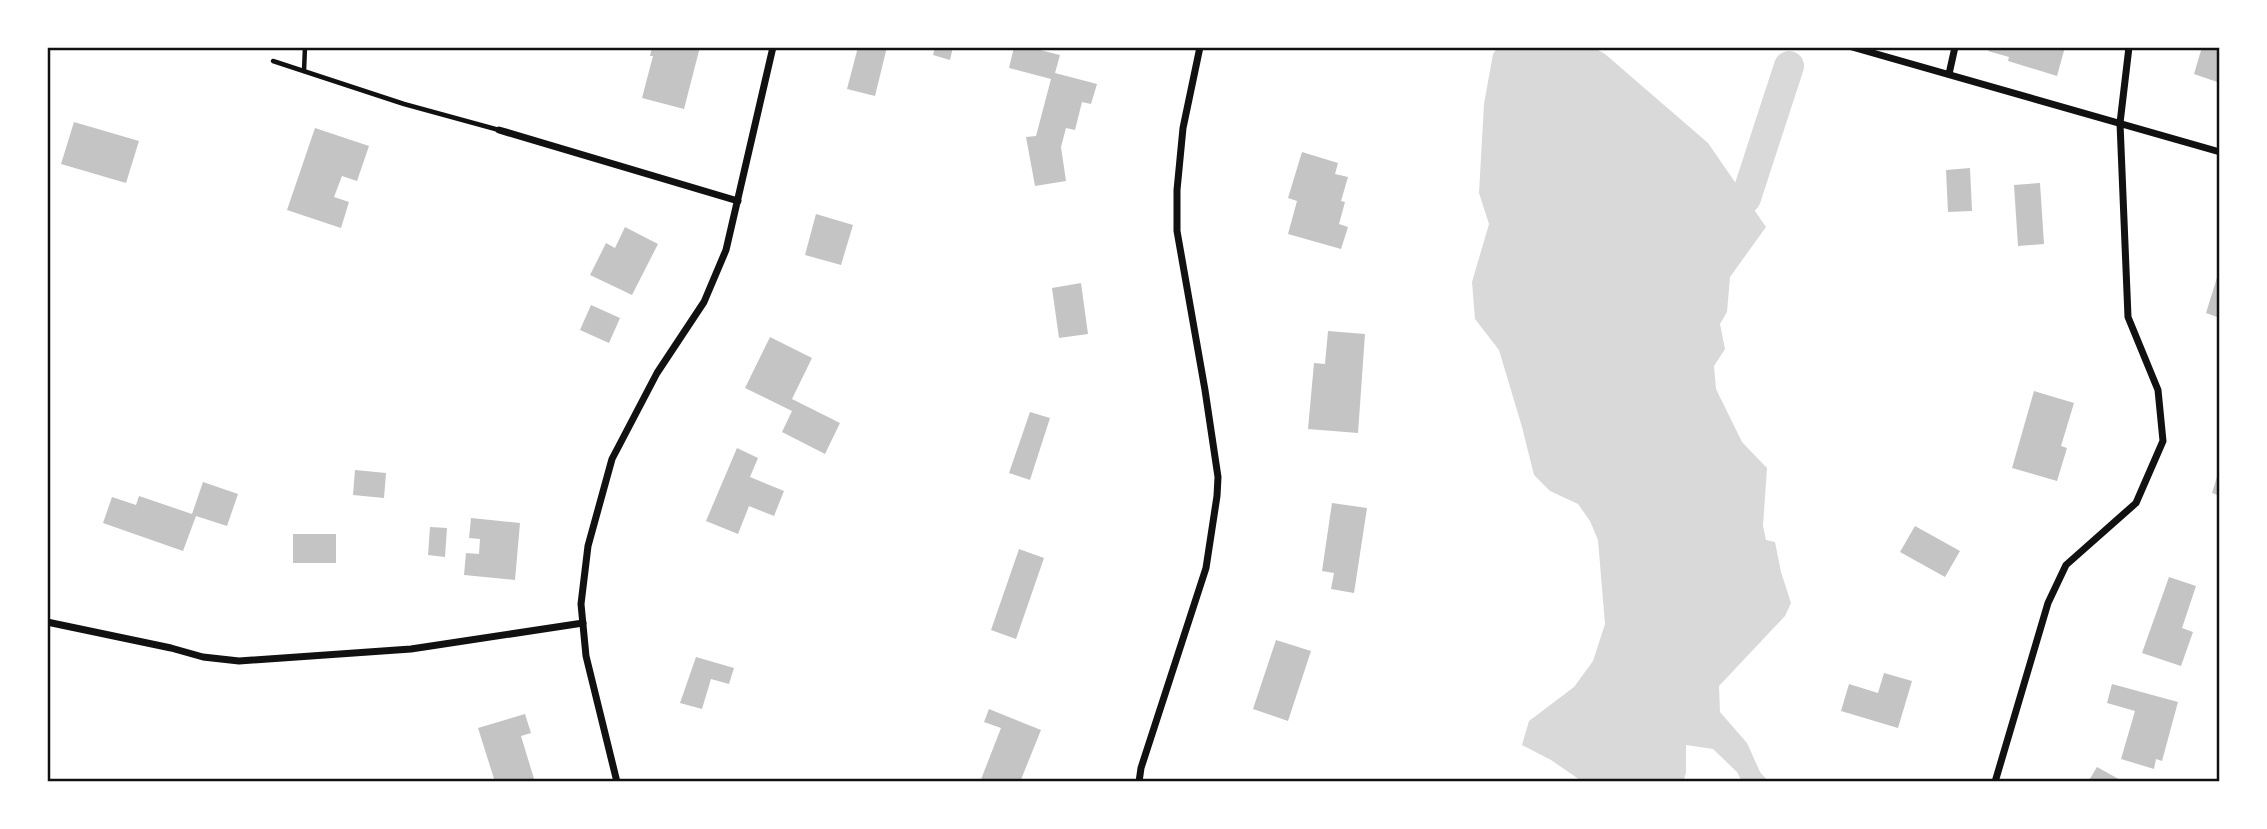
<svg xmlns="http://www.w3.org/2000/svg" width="2267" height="829" viewBox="0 0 2267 829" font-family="'Titillium Web',sans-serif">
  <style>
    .water { fill: #d9d9d9 }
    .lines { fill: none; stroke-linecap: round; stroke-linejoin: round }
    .river { stroke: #d9d9d9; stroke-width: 30 }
    .building { fill: #c4c4c4 }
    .service { stroke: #111; stroke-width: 4.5 }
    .minor { stroke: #111; stroke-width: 7 }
    .neatline { fill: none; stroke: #111; stroke-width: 2.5 }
  </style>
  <rect width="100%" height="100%" fill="#fff"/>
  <path class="water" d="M1498 47H1593L1605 54 1708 143 1766 227 1730 277 1727 312 1720 324 1725 349 1714 366 1716 389 1742 442 1767 468 1763 526 1766 540 1775 542 1781 572 1791 603 1785 616 1719 686 1720 712 1747 743 1760 772 1769 782H1742L1737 772 1713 749 1686 745V773L1683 782H1583L1551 760 1522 745 1529 721 1574 687 1593 661 1605 624 1598 540 1590 521 1578 504 1550 491 1534 475 1522 427 1499 350 1475 319 1472 282 1489 224 1479 193 1484 104 1493 54Z"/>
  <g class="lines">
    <path class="river" d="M1714 224 1746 198 1789 66"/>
  </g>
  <g class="building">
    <path d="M652 47H700L684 109 642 98 653 56H650Z"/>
    <path d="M858 47H887L875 96 847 89Z"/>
    <path d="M935 47H953L950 60 933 55Z"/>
    <path d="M1014 47H1028L1060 55 1055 73 1097 84 1091 104 1082 102 1075 130 1066 128 1061 147 1066 181 1035 186 1026 137 1036 136 1051 79 1009 68Z"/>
    <path d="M1990 47H2065L2057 76 2008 61 2009 57 1988 51Z"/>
    <path d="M2202 47H2220V83L2194 74Z"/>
    <path d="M74 122 139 141 126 183 61 164Z"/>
    <path d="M315 128 369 146 357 181 342 176 334 197 349 202 341 228 287 210Z"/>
    <path d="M1302 152 1338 163 1335 174 1348 177 1341 201 1345 202 1339 224 1348 227 1341 249 1288 234 1297 201 1288 198Z"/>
    <path d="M1970 168 1972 211 1948 212 1946 170Z"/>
    <path d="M2040 183 2044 244 2018 246 2014 185Z"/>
    <path d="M816 214 853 225 841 265 805 255Z"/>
    <path d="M625 227 658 244 632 295 590 275 606 243 615 248Z"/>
    <path d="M2219 271H2220V318L2206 313Z"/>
    <path d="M1081 283 1088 334 1059 338 1052 288Z"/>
    <path d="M591 305 620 318 609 343 580 330Z"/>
    <path d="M1328 331 1365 334 1358 433 1308 429 1314 363 1325 364Z"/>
    <path d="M770 337 812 358 792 399 840 423 825 454 782 432 792 411 745 388Z"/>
    <path d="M2034 391 2074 403 2061 446 2067 448 2057 481 2012 468Z"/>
    <path d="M1030 412 1050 418 1030 480 1009 473Z"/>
    <path d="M737 448 758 458 750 477 784 491 774 516 749 506 738 534 706 521Z"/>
    <path d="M355 470 386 473 384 498 353 495Z"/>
    <path d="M2219 470H2220V496L2212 493Z"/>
    <path d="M203 482 238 494 227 526 196 516 183 551 103 523 112 497 136 505 139 496 192 514Z"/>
    <path d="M1332 503 1367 508 1354 593 1331 589 1334 573 1322 571Z"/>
    <path d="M471 518 520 523 515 580 464 575 466 553 479 554 480 539 469 538Z"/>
    <path d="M1915 526 1960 551 1945 577 1900 552Z"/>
    <path d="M430 527 447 528 445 557 428 555Z"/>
    <rect x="293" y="534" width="43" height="29"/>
    <path d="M1019 549 1044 558 1016 639 991 630Z"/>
    <path d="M2169 577 2196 586 2182 628 2193 632 2181 666 2142 653Z"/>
    <path d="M1276 640 1311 651 1288 721 1253 709Z"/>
    <path d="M696 657 734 668 729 684 711 679 702 709 680 703Z"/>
    <path d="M1884 673 1912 681 1898 728 1841 711 1849 684 1878 693Z"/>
    <path d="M2112 684 2178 702 2162 761 2156 759 2154 769 2121 759 2135 711 2107 703Z"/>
    <path d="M989 709 1041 730 1020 782H980L1001 728 984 722Z"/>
    <path d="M525 714 531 733 521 736 535 782H495L478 728Z"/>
    <path d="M2097 767 2124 782H2088Z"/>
  </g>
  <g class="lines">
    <g class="service">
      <path d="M273 61 404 104 499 130"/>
      <path d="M304 71 305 47"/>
    </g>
    <g class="minor">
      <path d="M1852 47 2220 152"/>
      <path d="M1949 74 1955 47"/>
      <path d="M499 130 738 201"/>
      <path d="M47 622 171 648 203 657 239 661 411 649 583 623"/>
      <path d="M617 782 586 656 581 604 588 546 612 459 657 373 704 302 726 250 773 47"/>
      <path d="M1139 782 1141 768 1206 568 1217 496 1218 477 1205 390 1177 231V190L1183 128 1200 47"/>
      <path d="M1995 782 2048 603 2066 565 2136 503 2163 441 2158 390 2128 317 2120 123 2129 47"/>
    </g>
  </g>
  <rect width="2267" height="829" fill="none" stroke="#ffffff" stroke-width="98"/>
  <rect x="49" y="49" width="2169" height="731" class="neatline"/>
</svg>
